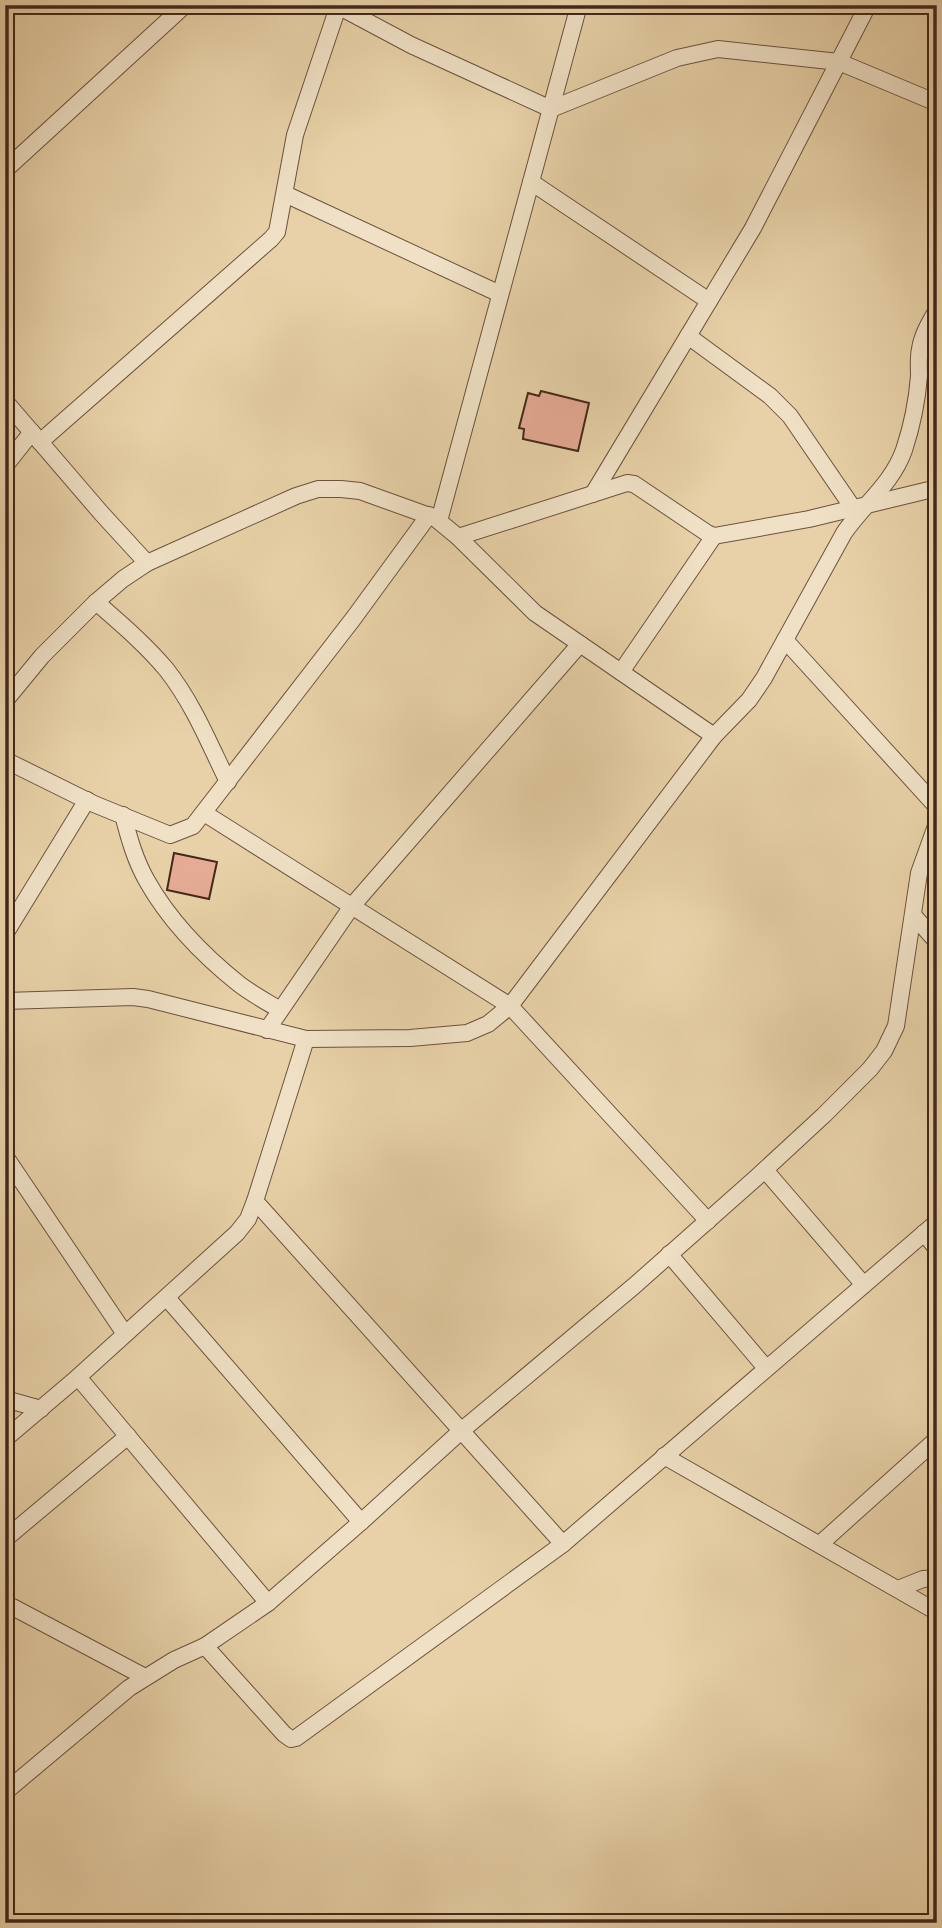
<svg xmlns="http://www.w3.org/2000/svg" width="942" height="1928" viewBox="0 0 942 1928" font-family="'Libre Caslon Text',serif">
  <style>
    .building { fill: #e5ab95; stroke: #43281a; stroke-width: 2 }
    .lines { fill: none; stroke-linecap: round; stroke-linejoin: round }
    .street-casing { stroke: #6c523e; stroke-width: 18 }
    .street { stroke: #f0e1c6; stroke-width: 16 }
  </style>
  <rect width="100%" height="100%" fill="#e8d1a8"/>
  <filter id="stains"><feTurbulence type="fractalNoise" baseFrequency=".00286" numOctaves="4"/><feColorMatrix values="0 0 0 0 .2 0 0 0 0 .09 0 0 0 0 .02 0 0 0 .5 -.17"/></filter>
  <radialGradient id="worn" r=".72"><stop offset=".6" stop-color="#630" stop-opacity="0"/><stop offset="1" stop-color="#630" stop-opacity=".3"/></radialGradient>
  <g class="building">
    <path d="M541 391 589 403 578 451 523 439 524 429 519 428 528 393 539 396Z"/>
    <path d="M174 853 217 862 209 899 167 890Z"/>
  </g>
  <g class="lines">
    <defs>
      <g id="street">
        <path d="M336 5 411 45 551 109 677 58 718 49 839 62 937 103"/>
        <path d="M5 170 185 5"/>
        <path d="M531 182 709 301"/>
        <path d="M285 194 500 294"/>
        <path d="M688 336 770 396 790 416 853 508"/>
        <path d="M5 401 102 514 147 563"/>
        <path d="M40 442 271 239 277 232 295 135 338 7"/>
        <path d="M5 466 32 432"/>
        <path d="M593 494 753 228 868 5"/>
        <path d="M439 521 579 5"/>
        <path d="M458 537 627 483 634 484 707 533 714 536 809 519 937 488"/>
        <path d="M96 602C120 623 145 644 166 669 193 703 209 743 228 782"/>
        <path d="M785 640 937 807"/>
        <path d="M621 672 714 536"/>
        <path d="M5 701 42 656 96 602 123 579 147 563 296 496 318 489H341L360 491 435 518 458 537 535 613 714 736"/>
        <path d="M5 760 94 804 170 835 193 826 353 619 429 515"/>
        <path d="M204 813 510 1006 708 1221"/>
        <path d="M123 815C129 838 135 860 147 881 169 920 204 956 239 984 252 994 267 1002 280 1010"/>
        <path d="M913 915 937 942"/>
        <path d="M5 934 87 800"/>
        <path d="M5 1001 133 997 148 999 306 1039 410 1038 467 1033 488 1024 510 1006 714 736 749 700 764 678 844 533C863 505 892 484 904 450 912 426 917 402 919 376 919 367 918 358 920 349 922 335 930 322 937 310"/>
        <path d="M267 1030 352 906 580 644"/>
        <path d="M5 1156 125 1334"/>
        <path d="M765 1170 864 1285"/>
        <path d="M255 1201 563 1544"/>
        <path d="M924 1233 937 1249"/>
        <path d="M669 1254 766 1368"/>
        <path d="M167 1298 361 1522"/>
        <path d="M78 1377 268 1603"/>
        <path d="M5 1399 41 1409"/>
        <path d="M5 1439 78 1377 237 1233 248 1219 255 1201 306 1039"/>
        <path d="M664 1456 937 1612"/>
        <path d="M5 1539 128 1436"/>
        <path d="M820 1544 937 1439"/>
        <path d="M898 1589 923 1579 937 1578"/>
        <path d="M5 1603 145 1677"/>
        <path d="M205 1646 268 1603 361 1522 461 1431 634 1286 757 1177 824 1115 870 1069 884 1051 896 1026 919 873 937 823"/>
        <path d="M5 1792 129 1688 174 1660 205 1646 284 1734 291 1739 296 1738 563 1544 937 1222"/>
      </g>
    </defs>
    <use href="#street" class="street-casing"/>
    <use href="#street" class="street"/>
  </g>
  <rect width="942" height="1928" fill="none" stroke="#e8d1a8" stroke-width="28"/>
  <rect x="7" y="7" width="928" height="1914" fill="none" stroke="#43281a" stroke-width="3.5"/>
  <rect x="14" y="14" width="914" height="1900" fill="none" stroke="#43281a" stroke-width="2"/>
  <rect width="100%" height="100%" filter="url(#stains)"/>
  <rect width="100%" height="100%" fill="url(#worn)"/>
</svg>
